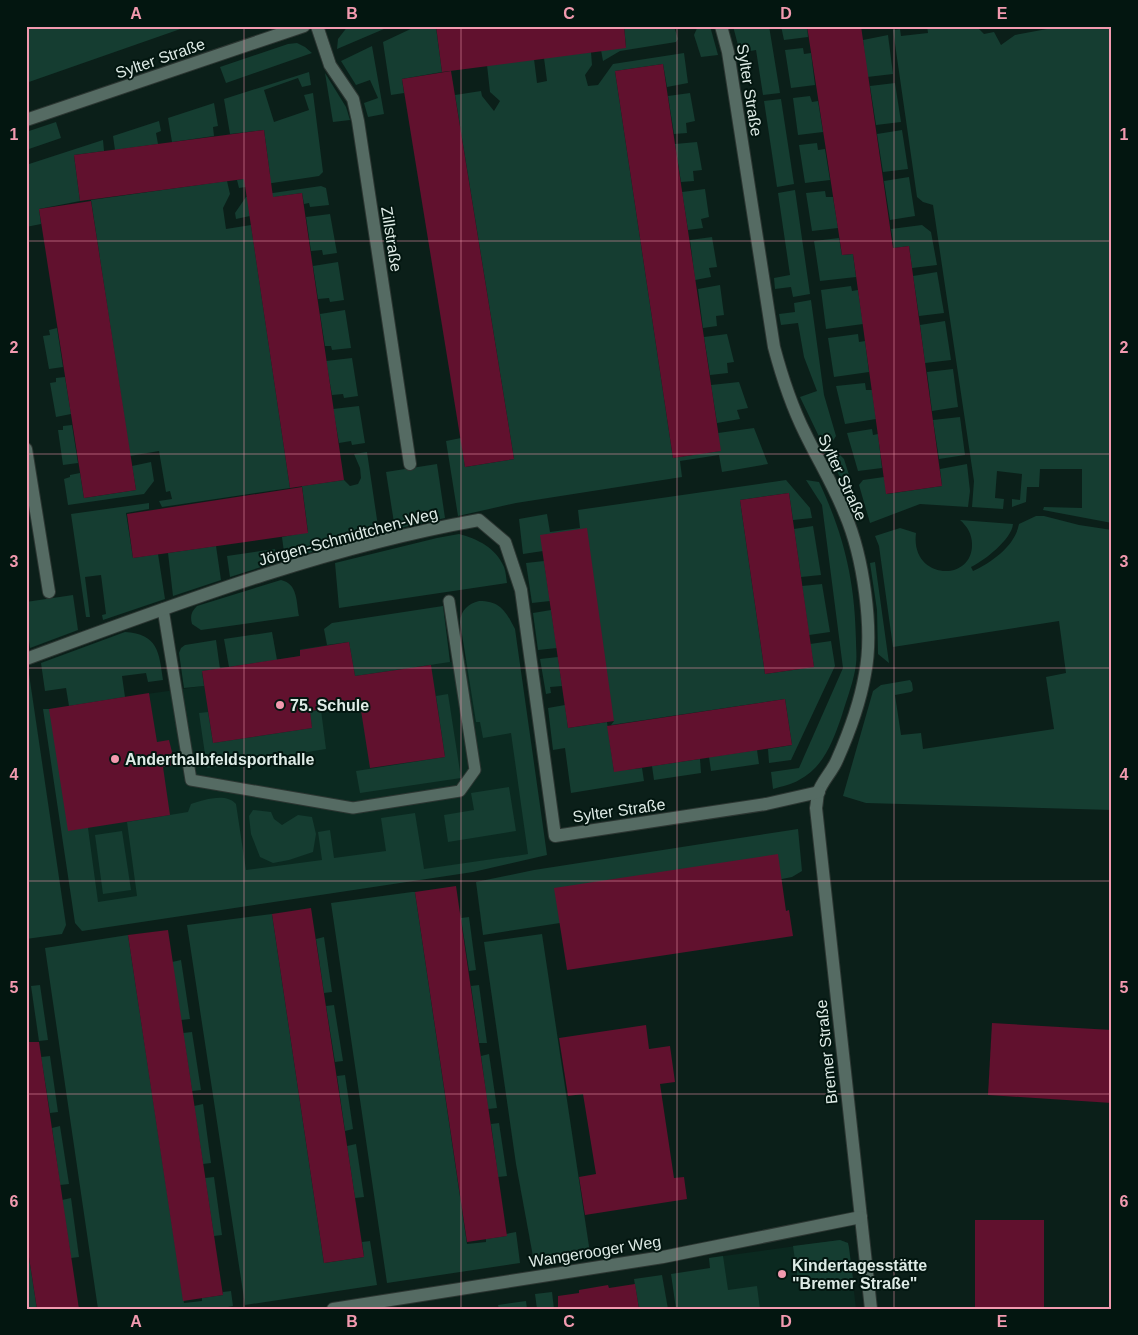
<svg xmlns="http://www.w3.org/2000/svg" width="1138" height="1335" viewBox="0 0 1138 1335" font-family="Helvetica,sans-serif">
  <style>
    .built { fill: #0b2920 }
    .green { fill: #153d31 }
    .building { fill: #61112e }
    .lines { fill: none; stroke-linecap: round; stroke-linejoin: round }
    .service-casing { stroke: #2c3632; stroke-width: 13 }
    .minor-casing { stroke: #2c3632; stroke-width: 14 }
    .service { stroke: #556b63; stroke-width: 11 }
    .minor { stroke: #556b63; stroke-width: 12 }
    .grid { fill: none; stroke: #f29aaf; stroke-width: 1; stroke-opacity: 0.55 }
    .poi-dot { fill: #f29aaf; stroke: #031610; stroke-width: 2 }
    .labels { text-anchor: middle; stroke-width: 4; stroke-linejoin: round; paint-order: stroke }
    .street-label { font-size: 16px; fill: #deebe6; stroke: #031610 }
    .poi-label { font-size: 16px; font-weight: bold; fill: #deebe6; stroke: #031610; text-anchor: start }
    .neatline { fill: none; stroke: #f29aaf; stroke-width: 2 }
    .grid-label { font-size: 16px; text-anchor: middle; font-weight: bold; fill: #f29aaf }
  </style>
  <rect width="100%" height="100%" fill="#0b1f19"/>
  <g class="built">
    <path d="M443 606 450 662 499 655 542 852 81 922 68 831 125 697 204 686 202 671 300 656V649L375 638Z"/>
    <path d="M840 1240 848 1243 849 1248 856 1309H718L709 1258Z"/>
  </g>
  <g class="green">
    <path d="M26 26H189L26 83Z"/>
    <path d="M348 26H391L337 49 338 39Z"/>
    <path d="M417 26H438L436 27 442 72 402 79 404 93 391 95 383 42Z"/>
    <path d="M624 26H674L678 39 676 42 620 51 603 61 601 50 626 47Z"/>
    <path d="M698 26H710L718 55 701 57 694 35Z"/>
    <path d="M733 26H769L780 93 763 95 756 50 740 53Z"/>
    <path d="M781 26H807L808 37 784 40Z"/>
    <path d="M927 26H976L984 34 994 32 1001 45 1015 35 1063 26H1112V523L1043 510 1044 507 1082 508V469H1040L1039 487H1027L1026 502 1012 507V499L1020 500 1022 474 997 471 995 498 1004 499 1003 509 972 507 974 481 933 205 923 202 917 197 893 30 900 29 901 36 928 33Z"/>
    <path d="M888 35 893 74 867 77 863 40Z"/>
    <path d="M297 43 305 47 312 53 226 83 220 67 288 44Z"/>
    <path d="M372 46 384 114 368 117 364 103 378 98 370 80 356 85 341 61Z"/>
    <path d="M803 48 804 54 811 53 815 85 791 88 785 50Z"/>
    <path d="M591 52 592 65 585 75 588 86 598 85 613 64 684 53 688 83 667 87 663 64 615 71 673 458 720 451 718 433 754 428 768 464 722 472 719 455 680 461 682 477 516 503 458 516 446 441 461 438 465 467 514 459 455 95 481 91 482 96 494 111 500 101 490 92 487 65 534 59 537 83 547 81 544 58Z"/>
    <path d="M309 72 311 85 302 87 298 78 264 90 274 122 309 110 304 95 313 93 323 172 319 176 239 188 237 180 270 175 264 130 230 134 224 99Z"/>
    <path d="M325 73 346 107 350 120 333 122Z"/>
    <path d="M895 83 901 122 876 125 870 86Z"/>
    <path d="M690 93 695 121 686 123 687 133 674 134 668 96Z"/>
    <path d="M810 96 812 102 818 101 823 132 798 135 793 98Z"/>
    <path d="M781 99 794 184 777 187 764 101Z"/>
    <path d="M214 103 218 126 213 127 214 136 172 142 168 118Z"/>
    <path d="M159 121 161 131 156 133 158 144 115 150 113 136Z"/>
    <path d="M56 122 61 138 26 150V132Z"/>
    <path d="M902 130 908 169 883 172 877 134Z"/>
    <path d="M103 140 104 151 74 155 80 201 39 209 41 224 26 227V165Z"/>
    <path d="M697 142 702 170 693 171 694 181 681 182 675 144Z"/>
    <path d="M817 143 818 150 825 149 830 180 805 183 799 145Z"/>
    <path d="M909 177 915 216 890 220 884 181Z"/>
    <path d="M227 181 230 194 223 208 226 229 251 225 290 488 162 507 159 501 172 499 170 491 166 492 159 451 130 456 91 200Z"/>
    <path d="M321 186 326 188 329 205 310 207 309 203 304 204 302 193 248 201 250 216 236 219 235 213 246 197Z"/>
    <path d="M705 189 709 217 701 219 703 228 688 230 682 192Z"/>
    <path d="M795 190 810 294 793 297 791 287 775 289 774 278 790 275 778 193Z"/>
    <path d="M825 191 826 197H833L838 228 812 231 806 193Z"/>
    <path d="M330 214 337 253 323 255 322 250 311 251 306 217Z"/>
    <path d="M922 225 931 232 937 265 912 268 909 246 894 248 891 229Z"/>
    <path d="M712 237 717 267 709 268 711 277 695 280 690 240Z"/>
    <path d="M839 238 842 255 853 254 856 277 820 281 814 241Z"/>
    <path d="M338 262 344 300 330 302 329 298 318 299 313 266Z"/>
    <path d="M937 272 944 313 919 316 913 276Z"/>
    <path d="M720 285 724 315 716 316 717 326 703 328 698 289Z"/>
    <path d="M851 286 852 291 858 290 863 324 826 329 821 290Z"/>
    <path d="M811 300 824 395 836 436 832 442 824 447 800 397 817 391 804 357 798 323 781 325 779 314 795 312 794 303Z"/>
    <path d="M345 310 351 348 332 350 331 346H325L320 314Z"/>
    <path d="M945 321 951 360 925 363 920 325Z"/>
    <path d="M57 328 63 367 49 369 43 336 50 335 49 330Z"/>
    <path d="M727 334 734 362 727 363 728 373 710 375 704 337Z"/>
    <path d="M858 334 859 342 865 341 869 372 834 377 828 338Z"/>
    <path d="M352 358 358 396 344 398 343 394 332 395 326 361Z"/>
    <path d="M953 369 958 407 932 411 927 372Z"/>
    <path d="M65 377 71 414 56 417 50 383 56 382V378Z"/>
    <path d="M739 382 748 408 737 410 740 419 717 423 711 385Z"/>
    <path d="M865 383 866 390H872L876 419 845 424 836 386Z"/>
    <path d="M359 406 365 443 352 445 351 441 339 443 333 409Z"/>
    <path d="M960 417 965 455 939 459 933 420Z"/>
    <path d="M72 425 78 463 63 465 58 430H63V426Z"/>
    <path d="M872 429 873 435 878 434 882 468 858 471 847 433Z"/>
    <path d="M367 452 379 533 285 560 282 537 308 532 302 486 344 480 350 486 358 484 361 478 360 468 354 454Z"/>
    <path d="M840 455 844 459 863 520 860 521 831 458Z"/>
    <path d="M151 462 154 481 144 494 68 505 64 479 70 477V475L80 473 84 498 136 490 132 466Z"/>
    <path d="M437 464 445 518 395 529 386 472Z"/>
    <path d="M967 464 970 491 968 507 920 504 870 523 859 485 863 480 884 477 887 494 942 486 940 469Z"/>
    <path d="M786 480 810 508 812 518 793 520 789 493 740 500 765 674 814 667 810 644 831 641 835 666 791 760 769 763 768 749 792 745 785 699 611 725 614 721 543 551 523 554 519 519 547 514 550 532 580 528 578 510Z"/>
    <path d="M806 480 819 482C844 535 855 581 856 641 856 648 857 656 856 664 854 681 847 698 842 715 833 741 824 767 799 780 791 785 782 786 773 789L771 772 799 768 843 668 822 505Z"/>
    <path d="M149 503V509L126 513 133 558 158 554 165 599 103 620 102 615 106 614 101 575 85 577 90 617H86L71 514Z"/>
    <path d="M1036 516H1044L1079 525 1112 530V810L866 803 843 796 873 691 881 685 910 680 912 683 913 690 911 692 895 695 901 735 921 733 923 749 1054 729 1046 677 1066 673 1059 621 893 647 879 546 875 536 900 528 916 533C910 580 973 583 972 544 972 534 967 526 960 520L1013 524C1012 539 984 561 971 567L973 571C992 562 1015 546 1019 524Z"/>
    <path d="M813 526 821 575 801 577 794 529Z"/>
    <path d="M459 534C478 539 496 548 504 567 506 572 506 578 507 583L339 608 335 563 437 538Z"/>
    <path d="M216 546 221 580 173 596 168 553Z"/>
    <path d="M275 549 277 562 230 577 227 556Z"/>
    <path d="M544 561 550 601 532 603 526 563Z"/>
    <path d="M875 562 889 663 878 654 877 610 870 563Z"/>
    <path d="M281 580C298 584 296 601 299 616L201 630 192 624C190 616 191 612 197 606Z"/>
    <path d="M822 584 830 632 809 635 802 586Z"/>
    <path d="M73 595 78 630 30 648 26 621V602Z"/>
    <path d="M479 601C501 601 506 612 515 629L547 855 473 872 82 931 75 923 43 709H49L88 828 98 902 137 896 127 822 188 812 191 804C203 800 226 792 236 804L246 870 322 860 318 832 330 830 334 858 386 851 381 818 415 813 424 869 528 854 511 733 483 738 480 722H476L460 622C461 610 468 604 479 601Z"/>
    <path d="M443 606 450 662 355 676 349 642 327 645 324 629 332 623Z"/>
    <path d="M551 610 557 648 538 650 533 613Z"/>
    <path d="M125 632C158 634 159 652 163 680L148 682 146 673 122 676 125 697 69 706 66 688 45 691 41 663Z"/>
    <path d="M272 632 277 660 229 667 224 639Z"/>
    <path d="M216 640 220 669 202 671 204 686 184 688 179 653 181 648 185 645Z"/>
    <path d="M558 657 562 686 550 687 551 693 546 694 540 659Z"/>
    <path d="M26 672 29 674 66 925 62 934 26 939Z"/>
    <path d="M448 694 461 778 360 793 356 771 445 757 436 696Z"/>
    <path d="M565 705 568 728 607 722 614 771 642 768 644 781 571 793 565 748 553 750 548 708Z"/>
    <path d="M321 710 326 749 207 768 199 713 208 712 213 743 312 728 310 712Z"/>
    <path d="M757 750 759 764 711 771 709 757Z"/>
    <path d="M700 759 701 773 654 780 652 766Z"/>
    <path d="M509 787 516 831 448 842 444 815 474 810 471 793Z"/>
    <path d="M253 810 271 812 274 819 282 825 298 815 312 817 316 834 313 852 289 860 273 863 260 857 251 834 249 816Z"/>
    <path d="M798 829 802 871 792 877 560 923 483 935 476 882 534 870Z"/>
    <path d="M122 831 131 890 103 894 95 835Z"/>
    <path d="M412 892H415L467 1244 486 1242V1239L506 1236V1234L516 1232 520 1263 387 1283 331 903Z"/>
    <path d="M272 914 324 1263 364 1257 362 1242 370 1241 377 1285 245 1305 187 925Z"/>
    <path d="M469 917 476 970 469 971 461 918Z"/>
    <path d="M542 934 590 1253 534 1262 516 1164 484 942Z"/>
    <path d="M128 935 184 1303 202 1301V1298L223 1295V1292L231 1291 233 1306 218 1309H98L45 948Z"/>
    <path d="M324 937 332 992 324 993 316 939Z"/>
    <path d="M181 960 190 1019 181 1020 172 962Z"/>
    <path d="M40 985 48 1040 39 1041 31 986Z"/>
    <path d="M479 985 487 1043H479L471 986Z"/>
    <path d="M334 1005 343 1061 335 1062 326 1006Z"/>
    <path d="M192 1032 201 1090 192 1091 183 1033Z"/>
    <path d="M489 1054 497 1108 488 1109 481 1056Z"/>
    <path d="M50 1056 58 1112 50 1113 41 1057Z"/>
    <path d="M345 1075 353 1129 345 1131 337 1076Z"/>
    <path d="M203 1104 211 1163 203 1164 194 1106Z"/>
    <path d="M499 1123 507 1176 498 1177 491 1124Z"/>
    <path d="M60 1126 69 1184 60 1185 52 1128Z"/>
    <path d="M356 1144 364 1197 355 1198 347 1146Z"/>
    <path d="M214 1177 222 1235 214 1236 205 1178Z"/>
    <path d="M71 1198 79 1257 71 1258 62 1200Z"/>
    <path d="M26 1238 37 1309H26Z"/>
    <path d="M840 1240 848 1243 849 1248 853 1279 799 1288 793 1246Z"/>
    <path d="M723 1256 728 1290 757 1286 760 1309H676L671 1274 710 1268 709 1258Z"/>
    <path d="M662 1275 668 1309H639L634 1279Z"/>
    <path d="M552 1292 554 1309H537L535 1294Z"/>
    <path d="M526 1301 527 1309H499L498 1305Z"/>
  </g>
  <g class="building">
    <path d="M436 26H624L626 48 442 72Z"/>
    <path d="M807 26H861L893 248 909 246 942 486 886 494 853 254 842 255Z"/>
    <path d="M663 64 721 451 673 458 615 71Z"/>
    <path d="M451 71 514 459 465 467 402 79Z"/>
    <path d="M264 130 273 197 302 193 344 480 290 488 244 179 80 201 74 155Z"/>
    <path d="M91 201 136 490 84 498 39 209Z"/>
    <path d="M302 487 308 533 133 558 127 514Z"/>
    <path d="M789 493 814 667 765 674 740 500Z"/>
    <path d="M587 528 614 721 568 728 540 535Z"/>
    <path d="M349 642 355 676 431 665 445 757 370 768 360 704 310 711 312 728 213 743 202 671 300 656V650Z"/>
    <path d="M149 693 157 742 169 740 172 752 173 765 163 767 170 815 68 831 49 709Z"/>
    <path d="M785 699 792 745 614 772 607 726Z"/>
    <path d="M778 854 786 911 789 910 793 936 567 970 554 888Z"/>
    <path d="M456 886 507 1236 467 1242 415 892Z"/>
    <path d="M311 908 364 1257 324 1263 272 914Z"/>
    <path d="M168 930 223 1295 183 1301 128 935Z"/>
    <path d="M992 1023 1112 1030V1103L988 1095Z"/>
    <path d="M646 1025 649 1049 670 1046 675 1082 660 1084 674 1178 684 1177 687 1199 585 1215 579 1177 596 1174 583 1094 568 1096 559 1038Z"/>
    <path d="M26 1042H39L79 1309H37L26 1238Z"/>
    <rect x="975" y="1220" width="69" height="89"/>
    <path d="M635 1284 639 1309H558V1296L579 1293V1290L608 1285 609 1288Z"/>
  </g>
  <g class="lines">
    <defs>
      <path id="service" d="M163 609 191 780 353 808 460 791 475 770 449 601"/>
      <g id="minor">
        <path d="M317 26 330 65 353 99 358 121 410 464"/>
        <path d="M721 26 728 52 774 347C782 377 791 405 805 433 818 460 834 486 845 514 863 556 874 629 865 674 860 703 849 733 837 760 832 772 822 781 818 793 817 798 817 803 816 808L871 1309"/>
        <path d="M26 120 304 26"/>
        <path d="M26 449 49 592"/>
        <path d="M26 659C173 605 325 547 479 520L505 542 521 590 555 836 766 804 819 792"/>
        <path d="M333 1309 663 1257 861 1217"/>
      </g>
    </defs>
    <use href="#service" class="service-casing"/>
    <use href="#minor" class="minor-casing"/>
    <use href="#service" class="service"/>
    <use href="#minor" class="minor"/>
  </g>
  <path class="grid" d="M244 26V1309M461 26V1309M677 26V1309M894 26V1309M26 241H1112M26 454H1112M26 668H1112M26 881H1112M26 1094H1112"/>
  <g class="poi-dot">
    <circle cx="280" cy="705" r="5"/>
    <circle cx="115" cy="759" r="5"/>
    <circle cx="782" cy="1274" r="5"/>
  </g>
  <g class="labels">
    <g class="street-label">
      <text transform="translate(160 58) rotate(-19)" y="6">Sylter Straße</text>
      <text transform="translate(750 90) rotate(81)" y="6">Sylter Straße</text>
      <text transform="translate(392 239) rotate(81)" y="6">Zillstraße</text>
      <text transform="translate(843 477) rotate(65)" y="6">Sylter Straße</text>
      <text transform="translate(348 536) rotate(-15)" y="6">Jörgen-Schmidtchen-Weg</text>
      <text transform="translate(619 810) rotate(-8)" y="6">Sylter Straße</text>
      <text transform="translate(826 1052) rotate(-96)" y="6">Bremer Straße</text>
      <text transform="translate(595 1251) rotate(-9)" y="6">Wangerooger Weg</text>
    </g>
    <g class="poi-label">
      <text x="290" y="711">75. Schule</text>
      <text x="125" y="765">Anderthalbfeldsporthalle</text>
      <text x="792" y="1271">Kindertagesstätte<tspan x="792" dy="18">"Bremer Straße"</tspan></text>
    </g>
  </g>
  <rect width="1138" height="1335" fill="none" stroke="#031610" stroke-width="55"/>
  <rect x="28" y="28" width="1082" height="1280" class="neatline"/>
  <g class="grid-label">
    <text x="136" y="19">A</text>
    <text x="352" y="19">B</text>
    <text x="569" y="19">C</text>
    <text x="786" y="19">D</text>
    <text x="1002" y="19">E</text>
    <text x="14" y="140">1</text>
    <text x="1124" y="140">1</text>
    <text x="14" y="353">2</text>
    <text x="1124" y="353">2</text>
    <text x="14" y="567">3</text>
    <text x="1124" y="567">3</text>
    <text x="14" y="780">4</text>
    <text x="1124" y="780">4</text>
    <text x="14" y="993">5</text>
    <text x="1124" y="993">5</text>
    <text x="14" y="1207">6</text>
    <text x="1124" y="1207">6</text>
    <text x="136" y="1327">A</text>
    <text x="352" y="1327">B</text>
    <text x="569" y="1327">C</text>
    <text x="786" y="1327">D</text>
    <text x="1002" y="1327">E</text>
  </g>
</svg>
